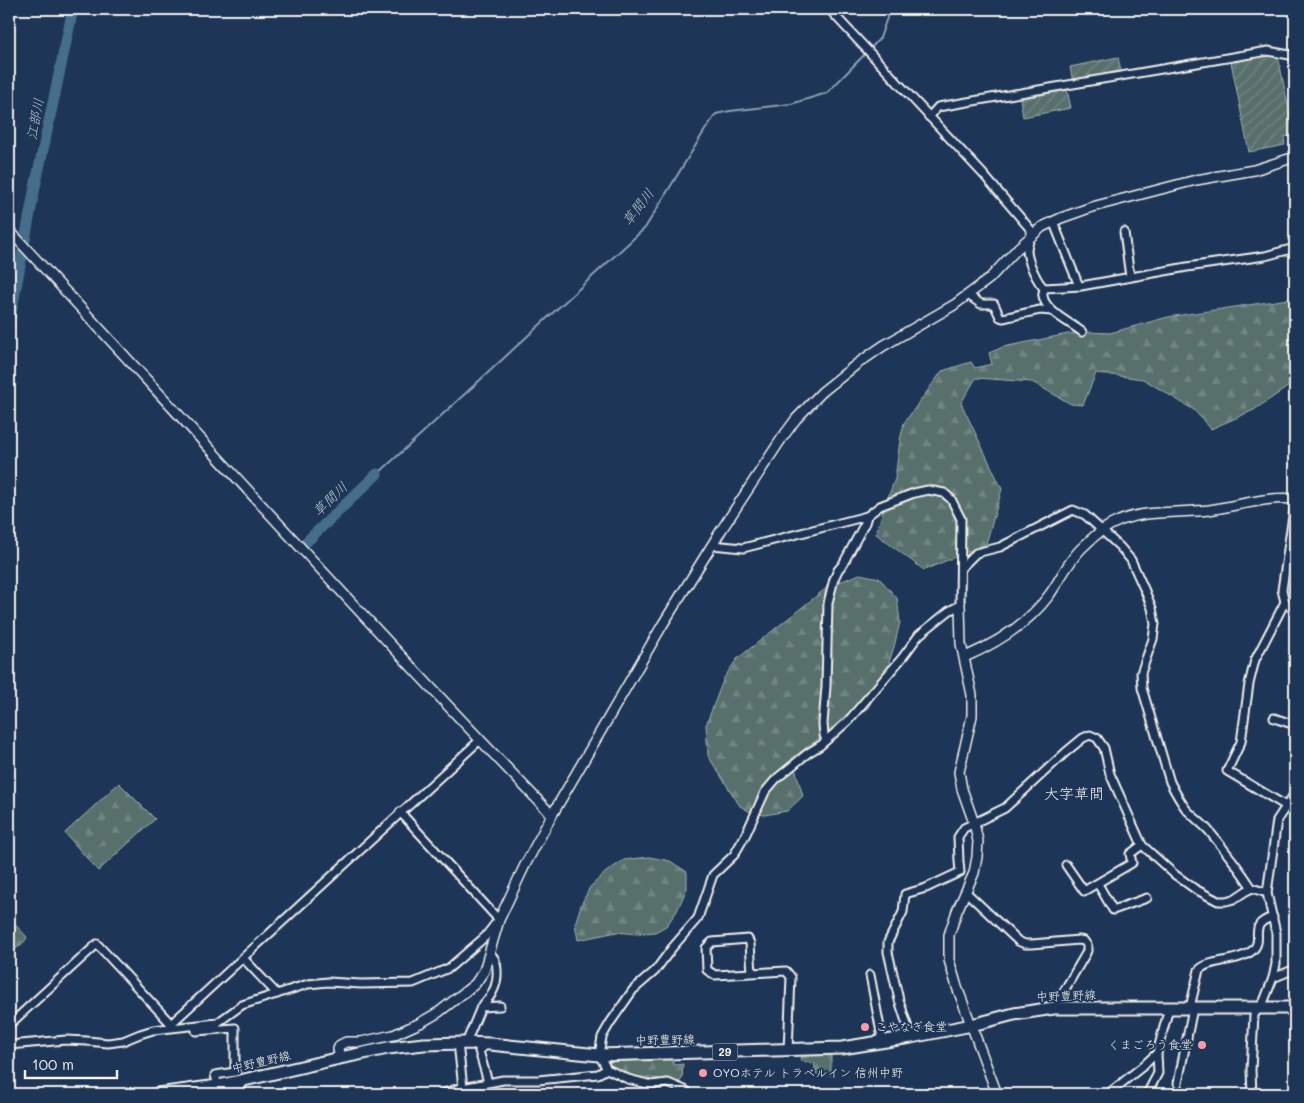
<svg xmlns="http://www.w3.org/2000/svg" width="1304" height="1103" viewBox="0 0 1304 1103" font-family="Mali,'Klee One',sans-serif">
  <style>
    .forest { fill: url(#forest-firs); stroke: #a6b0aa }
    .garden { fill: url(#garden-furrows); stroke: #a6b0aa }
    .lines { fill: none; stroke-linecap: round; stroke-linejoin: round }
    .stream { stroke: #8aa2b0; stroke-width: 2 }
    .river { stroke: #446e8a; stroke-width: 11 }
    .minor-casing { stroke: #f4f1e8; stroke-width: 11 }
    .tertiary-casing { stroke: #f4f1e8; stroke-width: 12 }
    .secondary-casing { stroke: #f4f1e8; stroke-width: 14 }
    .primary-casing { stroke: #f4f1e8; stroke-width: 15 }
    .minor { stroke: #1d3557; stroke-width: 7 }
    .tertiary { stroke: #1d3557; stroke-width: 9 }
    .secondary { stroke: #1d3557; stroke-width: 10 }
    .primary { stroke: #1d3557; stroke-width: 11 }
    .poi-dot { fill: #ff9aa2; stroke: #1d3557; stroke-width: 2 }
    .labels { text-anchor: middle; stroke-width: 4; stroke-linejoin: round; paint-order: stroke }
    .shield { fill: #1d3557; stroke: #b4b9bc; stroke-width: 1 }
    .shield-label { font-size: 11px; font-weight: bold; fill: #f4f1e8 }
    .street-label { font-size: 12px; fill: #f4f1e8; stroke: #1d3557 }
    .poi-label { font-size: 12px; fill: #f4f1e8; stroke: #1d3557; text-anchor: start }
    .water-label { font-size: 14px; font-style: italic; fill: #b6c3c7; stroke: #1d3557 }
    .quarter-label { font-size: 15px; fill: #f4f1e8; stroke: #1d3557 }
  </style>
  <defs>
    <pattern id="forest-firs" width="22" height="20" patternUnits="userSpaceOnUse" patternTransform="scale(1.25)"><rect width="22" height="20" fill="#59706c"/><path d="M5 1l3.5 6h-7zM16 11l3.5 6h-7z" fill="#718581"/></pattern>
    <pattern id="garden-furrows" width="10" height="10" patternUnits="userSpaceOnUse" patternTransform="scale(1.25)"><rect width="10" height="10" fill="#59706c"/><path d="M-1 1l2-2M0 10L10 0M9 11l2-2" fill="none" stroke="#718581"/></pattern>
  </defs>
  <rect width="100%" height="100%" fill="#1d3557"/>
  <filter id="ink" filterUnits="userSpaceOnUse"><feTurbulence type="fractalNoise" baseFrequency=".02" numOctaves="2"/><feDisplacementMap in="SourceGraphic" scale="10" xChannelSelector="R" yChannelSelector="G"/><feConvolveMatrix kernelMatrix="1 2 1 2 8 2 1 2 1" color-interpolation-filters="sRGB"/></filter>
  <g filter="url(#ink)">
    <g class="forest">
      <path d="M1295 298V384H1292L1254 410 1211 429 1194 410 1143 379 1096 373 1083 405 1071 404 1032 382 976 378 961 403 1002 489 986 544 924 570 876 534 883 510 895 479 900 440 904 423 942 371 971 362 975 368 992 364 989 353 1003 347 1068 334 1086 332 1110 333 1168 317Z"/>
      <path d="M860 574 879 578 897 598 900 622 894 647 883 680 868 708 824 735 792 758 803 796 787 811 765 815 752 813 740 806 708 756 706 725 724 678 737 659 829 586Z"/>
      <path d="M119 783 155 819 98 871 65 833Z"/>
      <path d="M649 857 670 861 687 872V888L677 911 666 926 655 932 636 934 617 932 578 940 575 924 581 905 590 887 606 872 624 860Z"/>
      <path d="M9 918 27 937 25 941 9 955Z"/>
      <path d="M831 1053V1075L816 1074 814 1063 800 1061 801 1055Z"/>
      <path d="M671 1059 674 1065 683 1064 682 1079 678 1083 673 1081 664 1082 662 1079C643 1077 624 1077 609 1064V1061L614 1060Z"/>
    </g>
    <g class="garden">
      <path d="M1268 54 1278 56 1294 135 1284 137 1285 145 1249 152 1231 62Z"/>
      <path d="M1118 57 1121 72 1073 82 1070 67Z"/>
      <path d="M1067 90 1071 108 1023 117 1020 99Z"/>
    </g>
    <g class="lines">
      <g class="stream">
        <path d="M870 49 880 38 890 9"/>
        <path d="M380 472 645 228 705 130 716 114 730 111 791 104 827 93 867 52"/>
      </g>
      <g class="river">
        <path d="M9 324 35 187 73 9"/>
        <path d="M303 545 377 474"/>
      </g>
      <defs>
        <g id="minor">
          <path d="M829 9 983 174 1031 230C1032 238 1027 243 1027 250 1027 260 1037 282 1044 288L1081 286 1187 267 1265 256 1295 248"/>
          <path d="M929 117 938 107 1268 51 1295 56"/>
          <path d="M1053 221 1079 286"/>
          <path d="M1124 232 1130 277"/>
          <path d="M1044 288C1044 291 1042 294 1043 296 1045 311 1071 323 1082 332"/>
          <path d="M968 295 981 304H994L1000 317 1003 318 1040 310 1052 311"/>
          <path d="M961 568 976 553 1000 547 1073 510 1085 515 1120 547 1131 560 1145 591 1152 608 1155 624 1153 639 1141 673 1142 688 1170 782C1175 792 1180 801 1186 809 1193 817 1202 823 1209 831 1224 849 1239 868 1252 888"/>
          <path d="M1285 602 1295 611"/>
          <path d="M1274 718 1295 725"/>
          <path d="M826 740 824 735 823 724 826 686 828 603 834 579 838 570 843 564 865 523 867 516"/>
          <path d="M1286 806 1227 771 1241 742 1249 684 1255 660 1285 602 1282 590 1292 522 1295 504"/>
          <path d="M1066 865 1084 891 1132 863 1130 854 1142 845"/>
          <path d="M1098 884 1113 910 1147 898"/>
          <path d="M966 892 1018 941 1025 944H1032L1079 940 1084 941 1087 945V951L1085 955 1054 1008"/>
          <path d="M243 958 277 994"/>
          <path d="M752 973 750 943 748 939 712 942 706 948 707 970 715 975 786 971 791 977 788 1051"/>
          <path d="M870 975 883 1043"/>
          <path d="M1273 978 1295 969"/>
          <path d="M481 1007C485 1002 491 997 493 991 498 982 500 960 490 954"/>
          <path d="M171 1024 480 740"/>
          <path d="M9 1025 97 944 173 1026"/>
          <path d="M195 1026 196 1031 235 1028V1072L215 1075 218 1086"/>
          <path d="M911 1037 899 1000 888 952V942L903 912 905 894 926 888 960 872 959 861 958 837 964 828 1005 808 1066 752 1083 738 1090 735 1097 738 1104 748 1110 774 1142 845 1174 874 1195 889 1218 901H1226L1234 899 1246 891 1252 888 1267 893"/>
          <path d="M458 1043 463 1088"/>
          <path d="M466 1043 481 1007 500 1006"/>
          <path d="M486 1044 479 1051 488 1082"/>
          <path d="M9 1045 66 1040 87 1041 108 1043 123 1041 140 1034 153 1030 217 1023 242 1005 308 984 328 982 361 984 413 983 449 968 485 937 495 924 499 920 400 812"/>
          <path d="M1178 1083 1192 1013 1191 1003 1199 970C1209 959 1238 963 1253 950 1265 938 1246 925 1273 917"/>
          <path d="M441 1094 457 1089"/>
          <path d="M456 1094 457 1089 503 1080H538L598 1074 607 1069"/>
          <path d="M689 1094 685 1090 668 1083 651 1085 628 1079 607 1069 599 1055 602 1037 610 1023 633 990 655 971 672 948 698 918 713 875 734 855 746 834 765 792 776 779 808 753 821 745 848 721 902 658 919 635 949 611 960 605 961 519 951 499 944 493 928 490 914 493 880 506 867 516 743 548 712 545"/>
          <path d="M1108 1094 1143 1066 1157 1053"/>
          <path d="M1147 1094 1158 1073 1157 1053 1169 1008"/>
          <path d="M1252 1094 1251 1070 1254 1015 1264 1001 1273 978 1276 964V933L1267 893 1277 820 1295 793"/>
        </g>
        <g id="tertiary">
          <path d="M9 230C189 425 367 623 552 815"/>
          <path d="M960 605 961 644 972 695V716L959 772 962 789 974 823 978 841 977 857 974 873 957 911 949 935V960L957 987 997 1094"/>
          <path d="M965 657C997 643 1029 623 1050 594 1061 578 1070 558 1085 545 1095 535 1106 526 1119 521 1144 510 1181 513 1209 510 1238 506 1266 496 1295 499"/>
          <path d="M340 1058 338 1049 340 1045 346 1042H361L393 1035 420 1023 439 1012 475 984 484 971 499 920 525 865 552 815 663 624 722 529 782 438 796 419 822 392 857 364 883 346 954 305 989 279 1018 248 1042 227 1061 218 1092 207 1196 180 1254 170 1295 157"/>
        </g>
        <path id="secondary" d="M238 1082 241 1094"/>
        <path id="primary" d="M157 1094 218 1086 340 1058 388 1048 424 1044 466 1043 490 1044 599 1055 842 1048 911 1037 972 1025 1014 1014 1054 1008H1295"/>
      </defs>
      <use href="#minor" class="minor-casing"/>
      <use href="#tertiary" class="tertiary-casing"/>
      <use href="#secondary" class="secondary-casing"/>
      <use href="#primary" class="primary-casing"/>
      <use href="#minor" class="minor"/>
      <use href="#tertiary" class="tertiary"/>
      <use href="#secondary" class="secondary"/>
      <use href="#primary" class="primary"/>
    </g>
  </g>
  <g class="poi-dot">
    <circle cx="865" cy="1027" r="5"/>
    <circle cx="1202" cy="1045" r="5"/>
    <circle cx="703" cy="1073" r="5"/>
  </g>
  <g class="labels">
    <rect class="shield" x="712.5" y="1043.5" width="25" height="17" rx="4"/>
    <g class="shield-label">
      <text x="725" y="1056">29</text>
    </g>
    <g class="street-label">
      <text transform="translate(1066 996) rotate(-2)" y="4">中野豊野線</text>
      <text transform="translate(665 1040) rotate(-1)" y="4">中野豊野線</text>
      <text transform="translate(261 1062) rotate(-13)" y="4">中野豊野線</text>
    </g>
    <g class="poi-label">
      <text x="875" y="1031">こやなぎ食堂</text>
      <text x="1192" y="1049" text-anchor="end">くまごろう食堂</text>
      <text x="713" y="1077">OYOホテル トラベルイン 信州中野</text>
    </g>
    <g class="water-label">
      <text transform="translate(35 119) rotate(-79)" y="5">江部川</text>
      <text transform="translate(638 207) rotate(-53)" y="5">草間川</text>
      <text transform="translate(330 499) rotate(-44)" y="5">草間川</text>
    </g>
    <g class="quarter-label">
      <text x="1074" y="799">大字草間</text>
    </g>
  </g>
  <rect width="1304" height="1103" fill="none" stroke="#1d3557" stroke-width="30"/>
  <rect x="15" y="15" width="1274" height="1073" fill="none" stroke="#f4f1e8" stroke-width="2" filter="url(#ink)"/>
  <path d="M25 1070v8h92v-8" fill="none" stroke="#f4f1e8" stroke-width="2.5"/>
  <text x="32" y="1070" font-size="15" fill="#f4f1e8" stroke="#1d3557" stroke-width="4" paint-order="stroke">100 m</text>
</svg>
